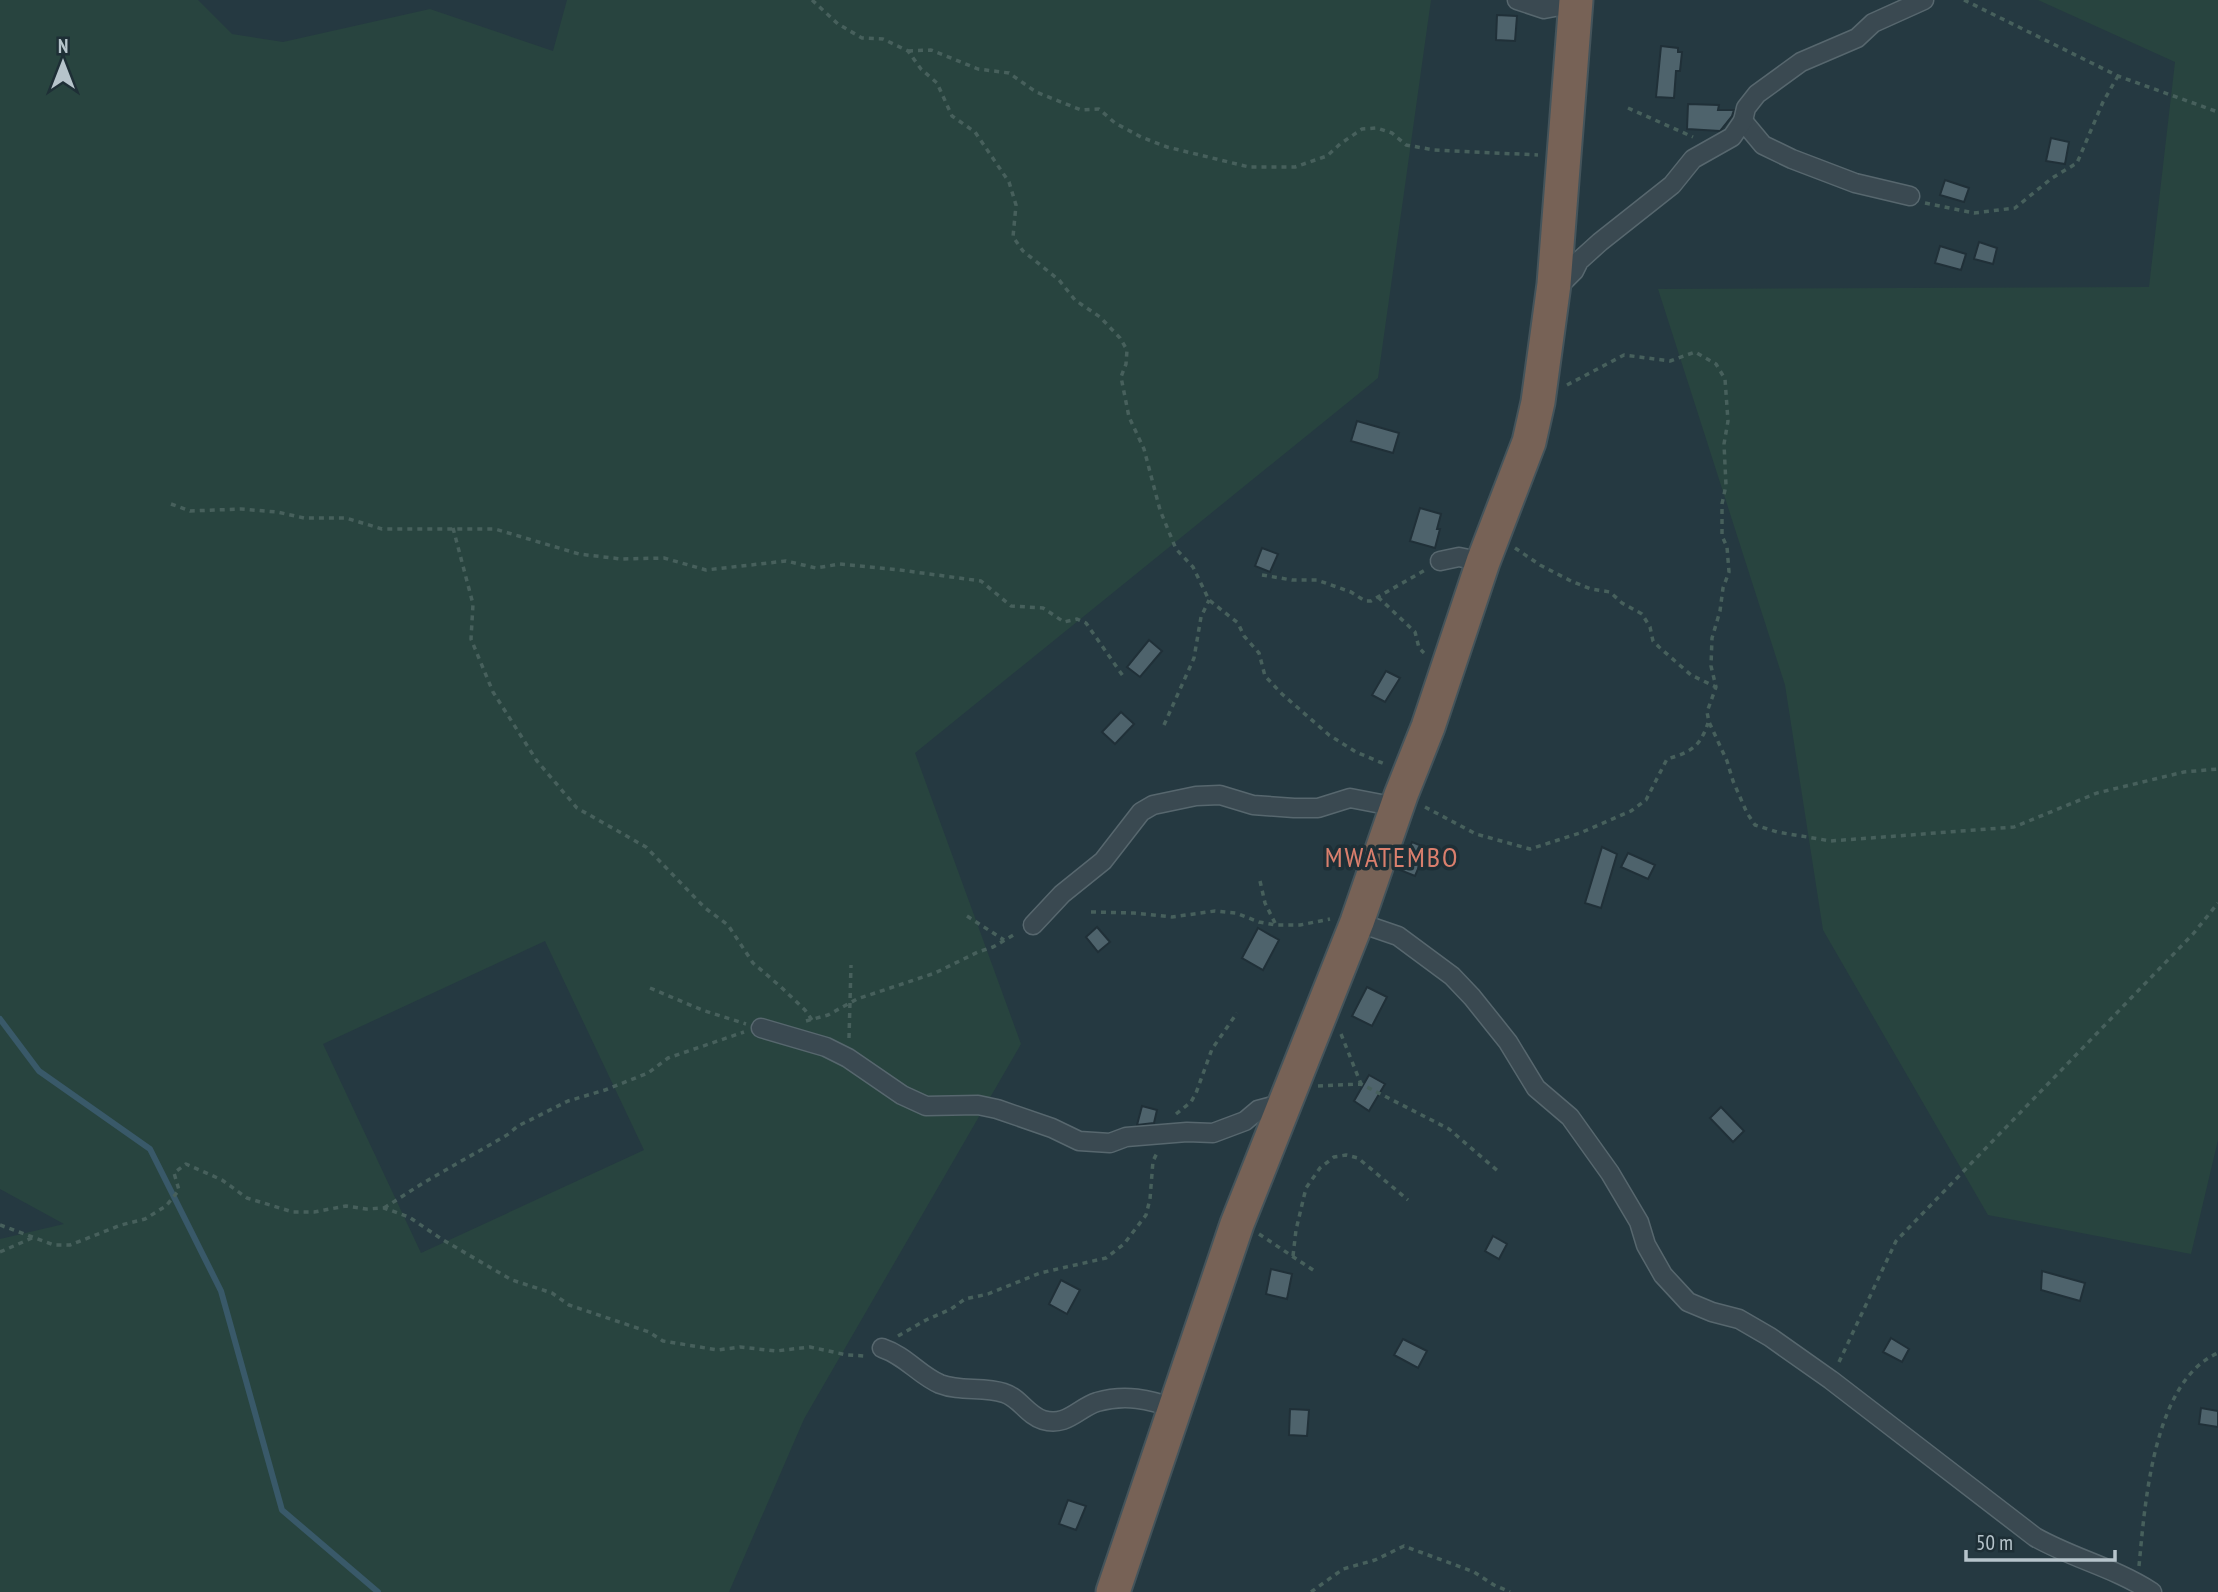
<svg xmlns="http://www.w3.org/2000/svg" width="2218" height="1592" viewBox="0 0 2218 1592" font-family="'PT Sans Narrow',sans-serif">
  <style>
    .green { fill: #28443f; fill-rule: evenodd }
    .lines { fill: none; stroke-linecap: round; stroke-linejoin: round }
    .stream { stroke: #395969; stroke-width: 6 }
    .building { fill: #4e636c; stroke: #203038; stroke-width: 2 }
    .street-casing { stroke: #57676e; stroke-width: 21 }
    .highway-casing { stroke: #44545b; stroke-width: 37 }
    .path { stroke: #47605c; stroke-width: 3.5; stroke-dasharray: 5 5; stroke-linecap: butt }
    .street { stroke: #3a4951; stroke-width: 18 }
    .highway { stroke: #776256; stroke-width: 33 }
    .labels { text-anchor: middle; stroke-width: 7; stroke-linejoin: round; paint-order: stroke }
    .quarter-label { font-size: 28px; letter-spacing: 2px; fill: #da7f6d; stroke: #1e2f36 }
  </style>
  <rect width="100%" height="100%" fill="#253941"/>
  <g class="green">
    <path d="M0 0H198L232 34 283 42 430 9 553 51 567 0H1431L1378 378 915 753 1021 1044 804 1419 729 1592H0V1239L64 1224 0 1189ZM545 941 644 1150 421 1253 323 1044Z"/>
    <path d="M2038 0H2218V1140L2191 1254 1988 1215 1823 930 1785 685 1658 289 2149 287 2175 62Z"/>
  </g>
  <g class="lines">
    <path class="stream" d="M0 1019 39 1071 150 1149 221 1291 282 1510 378 1592"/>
  </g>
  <g class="building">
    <path d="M1497 15 1517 16 1515 41 1496 40Z"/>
    <path d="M1661 46 1678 48V52H1682L1680 71H1676L1674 98 1656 97Z"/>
    <path d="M1688 104 1719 105 1718 110H1734L1732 116 1720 131 1687 129Z"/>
    <path d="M2051 138 2069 142 2065 164 2046 161Z"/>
    <path d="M1945 180 1969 188 1964 202 1940 195Z"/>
    <path d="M1979 242 1997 248 1993 264 1974 259Z"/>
    <path d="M1940 246 1966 254 1961 270 1935 263Z"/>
    <path d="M1357 421 1399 433 1393 453 1351 441Z"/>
    <path d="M1420 508 1441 514 1437 529H1440L1435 548 1410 541Z"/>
    <path d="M1262 548 1278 554 1270 572 1255 566Z"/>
    <path d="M1149 640 1162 651 1140 677 1127 667Z"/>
    <path d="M1386 671 1400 678 1385 702 1372 695Z"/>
    <path d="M1121 712 1134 724 1115 744 1102 732Z"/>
    <path d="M1412 842 1427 848 1415 876 1400 870Z"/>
    <path d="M1602 847 1617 854 1601 908 1585 903Z"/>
    <path d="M1628 853 1655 865 1648 879 1621 867Z"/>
    <path d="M1097 927 1110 942 1098 952 1086 937Z"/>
    <path d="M1258 928 1279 940 1263 970 1242 958Z"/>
    <path d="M1367 987 1387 997 1372 1026 1352 1016Z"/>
    <path d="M1369 1075 1385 1084 1369 1111 1354 1101Z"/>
    <path d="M1142 1106 1157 1110 1154 1123 1137 1125Z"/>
    <path d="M1721 1107 1744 1131 1733 1142 1710 1118Z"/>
    <path d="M1493 1236 1507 1244 1499 1259 1485 1251Z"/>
    <path d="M1271 1269 1292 1274 1287 1299 1266 1294Z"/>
    <path d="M2042 1271 2085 1283 2080 1301 2041 1290Z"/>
    <path d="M1061 1280 1080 1290 1067 1314 1049 1304Z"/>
    <path d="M1891 1338 1909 1349 1902 1362 1883 1352Z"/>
    <path d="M1403 1339 1427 1351 1418 1368 1394 1355Z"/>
    <path d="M2201 1408 2218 1411V1427L2199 1424Z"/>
    <path d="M1290 1409 1309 1410 1307 1436 1289 1435Z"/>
    <path d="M1068 1500 1086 1506 1076 1530 1059 1524Z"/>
  </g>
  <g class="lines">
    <defs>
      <g id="street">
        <path d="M1517 0 1544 9 1576 3"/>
        <path d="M1743 121 1763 145 1792 159 1855 183 1910 196"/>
        <path d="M1554 284 1564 281 1574 271 1579 261 1600 242 1672 185 1693 159 1732 137 1743 121 1746 108 1757 94 1801 62 1857 38 1873 23 1924 0"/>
        <path d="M1440 561 1459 557 1483 562"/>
        <path d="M1357 922 1398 936 1452 976 1472 997 1508 1042 1536 1088 1570 1117 1610 1173 1639 1222 1646 1245 1663 1275 1688 1302 1712 1312 1739 1319 1770 1337 1831 1380 2035 1537C2074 1559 2113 1567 2152 1592"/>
        <path d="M1033 925 1062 894 1103 861 1141 812 1153 805 1196 796 1220 795 1253 805 1294 808H1318L1350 798 1397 807"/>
        <path d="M761 1028 826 1047 848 1058 902 1095 926 1106 978 1105 997 1109 1052 1128 1079 1141 1110 1143 1126 1137 1187 1132 1213 1133 1245 1121 1258 1110 1284 1103"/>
        <path d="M882 1348C906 1356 919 1375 940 1384 960 1392 984 1386 1004 1393 1020 1398 1027 1415 1043 1420 1067 1427 1078 1408 1097 1402 1125 1394 1149 1399 1176 1409"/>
      </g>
      <path id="highway" d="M1113 1592 1237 1224 1357 922 1401 795 1428 727 1483 562 1529 442 1538 402 1554 284 1576 0"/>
    </defs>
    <use href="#street" class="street-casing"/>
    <use href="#highway" class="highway-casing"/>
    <g class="path">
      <path d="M812 0 838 24 862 38 883 39 908 51 921 69 937 83 952 116 975 132 1009 182 1016 205 1013 237 1023 251 1059 280 1075 300 1100 317 1120 338 1127 350 1126 364 1121 377 1129 417 1144 449 1160 510 1176 549 1193 567 1209 600 1238 623 1244 636 1259 653 1265 676 1282 694 1329 735 1356 752 1387 765"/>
      <path d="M1964 0 2118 76 2218 112"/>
      <path d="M908 51 931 50 978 69 1009 73 1036 92 1081 110 1099 109 1115 123 1141 137 1167 147 1249 167H1295L1327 156 1340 144 1362 129 1377 128 1392 133 1406 145 1434 150 1538 155"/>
      <path d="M1628 108 1693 137"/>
      <path d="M1925 203 1974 213 2015 208 2052 178 2077 163 2103 102 2118 76"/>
      <path d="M1567 385 1624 355 1670 361 1695 352 1716 364 1725 379 1728 421 1724 444 1726 485 1722 504V536L1727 547 1729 572 1723 588 1720 611 1712 638 1711 666 1716 687 1707 712 1709 722 1727 761 1733 781 1747 813 1755 825 1777 832 1831 841 2014 827 2097 793 2184 772 2218 769"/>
      <path d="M171 504 190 511 241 509 277 512 304 518H346L382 529H495L579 554 621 559 664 558 706 570 786 561 816 568 840 564 900 570 981 581 1011 606 1043 608 1064 622 1077 619 1086 623 1123 676"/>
      <path d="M453 528 473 604 471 639 493 692 537 761 577 808 646 847 705 908 728 925 753 963 781 987 805 1010 812 1020"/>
      <path d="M1515 548 1540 565 1571 581 1591 589 1610 592 1622 603 1642 614 1650 627 1653 641 1659 647 1691 675 1716 687"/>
      <path d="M1262 575 1292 580H1317L1351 592 1365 601H1371L1425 570"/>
      <path d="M1378 597 1415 632 1419 648 1424 653"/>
      <path d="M1164 725 1194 658 1201 617 1209 600"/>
      <path d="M1425 807 1476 834 1530 849 1580 833 1631 811 1646 800 1667 759C1691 752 1700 747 1708 723"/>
      <path d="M1260 881 1265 903 1276 925"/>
      <path d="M1091 912 1134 913 1172 917 1215 911 1236 913 1259 922 1276 925H1300L1330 919"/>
      <path d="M967 916 1004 940"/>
      <path d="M650 988 702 1010 746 1024"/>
      <path d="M806 1021 828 1015 857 999 935 973 978 952 993 947 1017 933"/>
      <path d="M1341 1034 1361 1084"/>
      <path d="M849 1038 851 965"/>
      <path d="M1318 1086 1361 1084 1449 1129 1499 1172"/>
      <path d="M1176 1114 1191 1102 1196 1093 1212 1049 1237 1013"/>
      <path d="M384 1208 423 1183 507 1135 518 1126 568 1101 605 1090 648 1073 668 1058 744 1032"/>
      <path d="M0 1225 54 1245H70L121 1225 145 1219 166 1206 179 1190 174 1173 186 1164 222 1180 247 1198 293 1212H314L346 1206 366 1209 384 1208 409 1217 443 1240 512 1280 552 1293 569 1305 649 1332 663 1341 718 1350 740 1347 776 1351 810 1347 847 1355 865 1356"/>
      <path d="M1259 1234 1316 1272"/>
      <path d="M0 1252 32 1238"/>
      <path d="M1293 1256 1296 1230 1306 1188 1320 1168 1334 1157 1346 1155 1358 1158 1408 1200"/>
      <path d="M898 1336 926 1320 951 1309 965 1299 988 1294 1040 1273 1106 1258 1124 1244 1146 1215 1150 1199 1153 1161 1158 1151"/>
      <path d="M1839 1362 1896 1241 2193 934 2218 903"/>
      <path d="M2139 1566C2145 1504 2153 1381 2218 1353"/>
      <path d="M1311 1592 1343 1569 1375 1560 1404 1546 1474 1572 1494 1585 1510 1592"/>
    </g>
    <use href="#street" class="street"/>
    <use href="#highway" class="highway"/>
  </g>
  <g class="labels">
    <g class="quarter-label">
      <text x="1392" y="867">MWATEMBO</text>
    </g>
  </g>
  <g transform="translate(63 63)" stroke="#1e2f36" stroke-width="5" paint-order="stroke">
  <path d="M0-5L12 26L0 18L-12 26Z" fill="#b6c4cb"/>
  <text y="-10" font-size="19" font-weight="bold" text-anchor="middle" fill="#b6c4cb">N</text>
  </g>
  <path d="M1966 1550v10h149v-10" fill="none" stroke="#b6c4cb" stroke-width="3.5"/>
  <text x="1976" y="1550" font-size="21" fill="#b6c4cb" stroke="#1e2f36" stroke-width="5" paint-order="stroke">50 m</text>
</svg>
